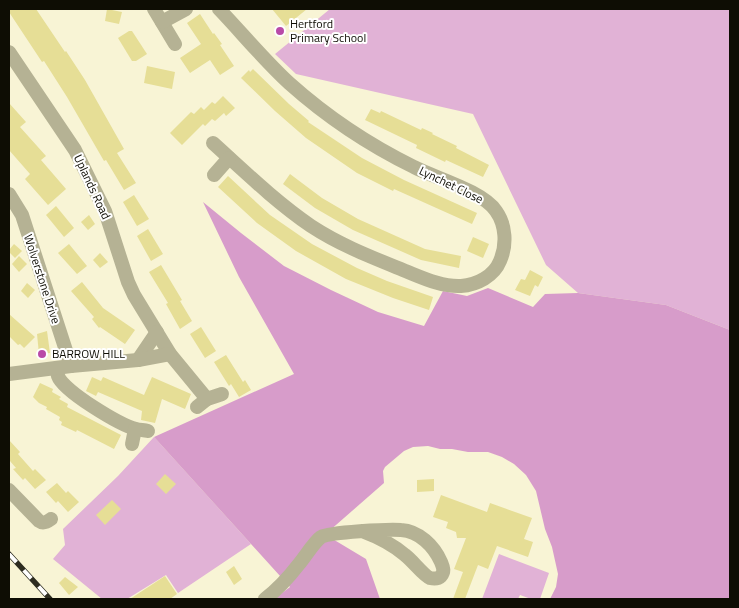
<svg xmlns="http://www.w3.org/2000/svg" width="739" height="608" viewBox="0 0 739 608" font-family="'Titillium Web',sans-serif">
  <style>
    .green { fill: #e1b2d6 }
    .forest { fill: #d79cca }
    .building { fill: #e6de96 }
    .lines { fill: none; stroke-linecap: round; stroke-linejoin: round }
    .minor { stroke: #b5b294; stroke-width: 14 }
    .rail-casing { stroke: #2d2c20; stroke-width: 5.5 }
    .rail { stroke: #fff; stroke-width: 4; stroke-dasharray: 11; stroke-linecap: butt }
    .poi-dot { fill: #b94aa8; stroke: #fff; stroke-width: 2 }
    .labels { text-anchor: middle; stroke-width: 4; stroke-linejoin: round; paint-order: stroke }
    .poi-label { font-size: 12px; fill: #0e0d04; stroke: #fff; text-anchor: start }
    .street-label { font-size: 12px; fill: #0e0d04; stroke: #fff }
  </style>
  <rect width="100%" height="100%" fill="#f8f4d5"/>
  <g class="green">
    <path d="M330 9H730V330L666 305 578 293 546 265 473 114 296 74 275 54Z"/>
    <path d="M154 437 251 544 178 593 166 575 127 599H102L53 559 65 545 63 529 118 476Z"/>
    <path d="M499 554 549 573 540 599H531L520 595 518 599H482Z"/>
  </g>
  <path class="forest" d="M203 202 241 233 284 266 331 290 378 312 424 326 443 291 467 296 488 288 533 307 545 294 578 293 666 305 730 330V599H550L556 587 558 574 552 547 545 529 536 491 526 475 514 464 502 457 488 452H468L452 449H440L428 446 413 447 404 451 385 467 383 471 384 483 328 532 331 538 366 559 380 599H274L290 587 154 437 294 374 239 277Z"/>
  <g class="building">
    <path d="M9 9H36L65 52 66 51 85 80 124 149 117 153 136 183 124 190 106 160 104 161 67 97 44 61 42 62 9 12Z"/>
    <path d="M107 9 122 12 119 24 105 21Z"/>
    <path d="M272 9H307L286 26Z"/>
    <path d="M200 14 213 34 214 33 222 44 220 45 234 66 220 75 210 60 190 73 180 58 201 44 187 23Z"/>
    <path d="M129 31H132L147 54 136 61H132L118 38Z"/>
    <path d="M147 66 175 72 172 89 144 83Z"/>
    <path d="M253 69 289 104 309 121 308 122 362 158 404 180 477 213 472 224 394 189 393 191 357 173 306 138 275 111 241 78 249 70 250 72Z"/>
    <path d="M223 96 235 108 226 116 224 113 215 121 212 119 205 126 203 124 182 145 170 133 191 112 194 114 201 107 204 110 212 102 215 104Z"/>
    <path d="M9 103 26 122 20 127 46 156 41 160 66 189 48 205 25 179 30 174 9 150Z"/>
    <path d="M371 109 380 113 381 111 421 130 422 128 433 133 432 134 457 146 456 148 489 165 483 177 446 160 445 162 416 148 417 145 365 120Z"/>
    <path d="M290 174 322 198 358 219 425 249 461 256 459 268 421 260 353 230 315 208 283 184Z"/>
    <path d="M228 176 270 215 312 244 357 268 387 281 433 297 429 310 393 298 346 279 296 251 257 223 218 187Z"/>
    <path d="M134 195 149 219 137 226 123 202Z"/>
    <path d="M56 206 74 228 64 237 46 215Z"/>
    <path d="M89 215 95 224 88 230 81 222Z"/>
    <path d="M148 229 163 254 151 261 137 236Z"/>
    <path d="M473 237 489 244 483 258 467 251Z"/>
    <path d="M14 244 22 251 15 258 9 252V250Z"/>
    <path d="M69 244 87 266 77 274 58 253Z"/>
    <path d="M100 253 108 262 100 268 93 260Z"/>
    <path d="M19 256 27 264 19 272 12 264Z"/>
    <path d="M161 265 182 300 180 301 192 321 180 329 166 304 168 303 149 272Z"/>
    <path d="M530 270 543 277 538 287 535 285 530 296 515 290 521 279 525 280Z"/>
    <path d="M82 282 103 308 135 330 125 344 100 327 99 328 92 319 94 317 71 291Z"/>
    <path d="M27 283 35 290 28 298 21 291Z"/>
    <path d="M9 314 35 337 24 348 20 344 18 345 9 336Z"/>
    <path d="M201 327 216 351 205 358 190 334Z"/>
    <path d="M47 331 50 353 39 354 37 334Z"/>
    <path d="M226 355 243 382 245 380 251 390 239 397 231 384 229 386 214 362Z"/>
    <path d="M92 377 101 381 103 377 144 395 152 377 191 394 185 409 162 399 155 423 141 420 142 411 98 392 96 396 86 391Z"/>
    <path d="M40 383 53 389 52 392 61 397 59 399 68 404 67 407 121 435 114 449 77 430 76 432 61 425 62 422 59 420 60 417 46 409 47 407 39 403 33 397Z"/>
    <path d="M9 440 20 452 18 454 33 471 35 469 46 480 35 489 25 478 23 480 13 469 16 468 10 461 9 462Z"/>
    <path d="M165 474 176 484 166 494 156 484Z"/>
    <path d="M434 479V491L417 492V480Z"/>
    <path d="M57 483 66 493 68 491 79 502 68 512 58 501 56 503 46 492Z"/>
    <path d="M441 495 487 512 490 503 532 518 524 539 533 542 528 557 497 546 488 569 478 565 465 599H453L463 572 454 569 466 538H457L456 532 446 528 448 522 433 517Z"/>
    <path d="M112 500 121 509 105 525 96 515Z"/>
    <path d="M234 566 242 579 234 585 226 572Z"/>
    <path d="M165 576 177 594 170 599H130Z"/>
    <path d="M65 577 78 587 69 595 59 583Z"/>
  </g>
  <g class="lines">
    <g class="minor">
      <path d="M154 9 175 44"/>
      <path d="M162 22 186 9"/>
      <path d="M9 52 75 150 105 211 128 282 134 295 170 354 207 399"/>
      <path d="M213 143C245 172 276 202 311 226 340 245 371 257 403 270 421 277 441 287 461 286 477 285 494 276 500 261 507 245 506 225 496 211 483 191 435 178 414 167 367 144 327 117 289 83 264 60 242 33 219 9"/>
      <path d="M214 175 229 158"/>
      <path d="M9 194 22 215 71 366"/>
      <path d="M138 360 157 332"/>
      <path d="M57 368C57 371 57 373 58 376 63 391 120 425 136 429 140 430 144 430 148 431"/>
      <path d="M9 374 71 366 138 360 170 354"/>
      <path d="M197 407 207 399 222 394"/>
      <path d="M132 444 135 429"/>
      <path d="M9 490 39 521C43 524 47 522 51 519"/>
      <path d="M265 599C278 589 289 577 299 564 305 557 314 542 321 537 330 532 389 529 401 530 419 531 434 546 441 562 443 567 445 571 441 576 438 579 434 579 430 578 424 576 412 560 405 555 391 543 378 537 362 531"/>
    </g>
    <defs>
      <path id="rail" d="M9 554 50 599"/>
    </defs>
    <use href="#rail" class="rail-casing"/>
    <use href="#rail" class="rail"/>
  </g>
  <g class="poi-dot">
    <circle cx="280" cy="31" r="5"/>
    <circle cx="42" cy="354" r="5"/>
  </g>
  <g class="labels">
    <g class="poi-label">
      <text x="290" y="28">Hertford<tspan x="290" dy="14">Primary School</tspan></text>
      <text x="52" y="358">BARROW HILL</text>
    </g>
    <g class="street-label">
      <text transform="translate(451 185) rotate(26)" y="4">Lynchet Close</text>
      <text transform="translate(92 187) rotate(65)" y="4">Uplands Road</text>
      <text transform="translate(42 279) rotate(72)" y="4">Wolverstone Drive</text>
    </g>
  </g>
  <rect width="739" height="608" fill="none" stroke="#0e0d04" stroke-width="20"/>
</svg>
